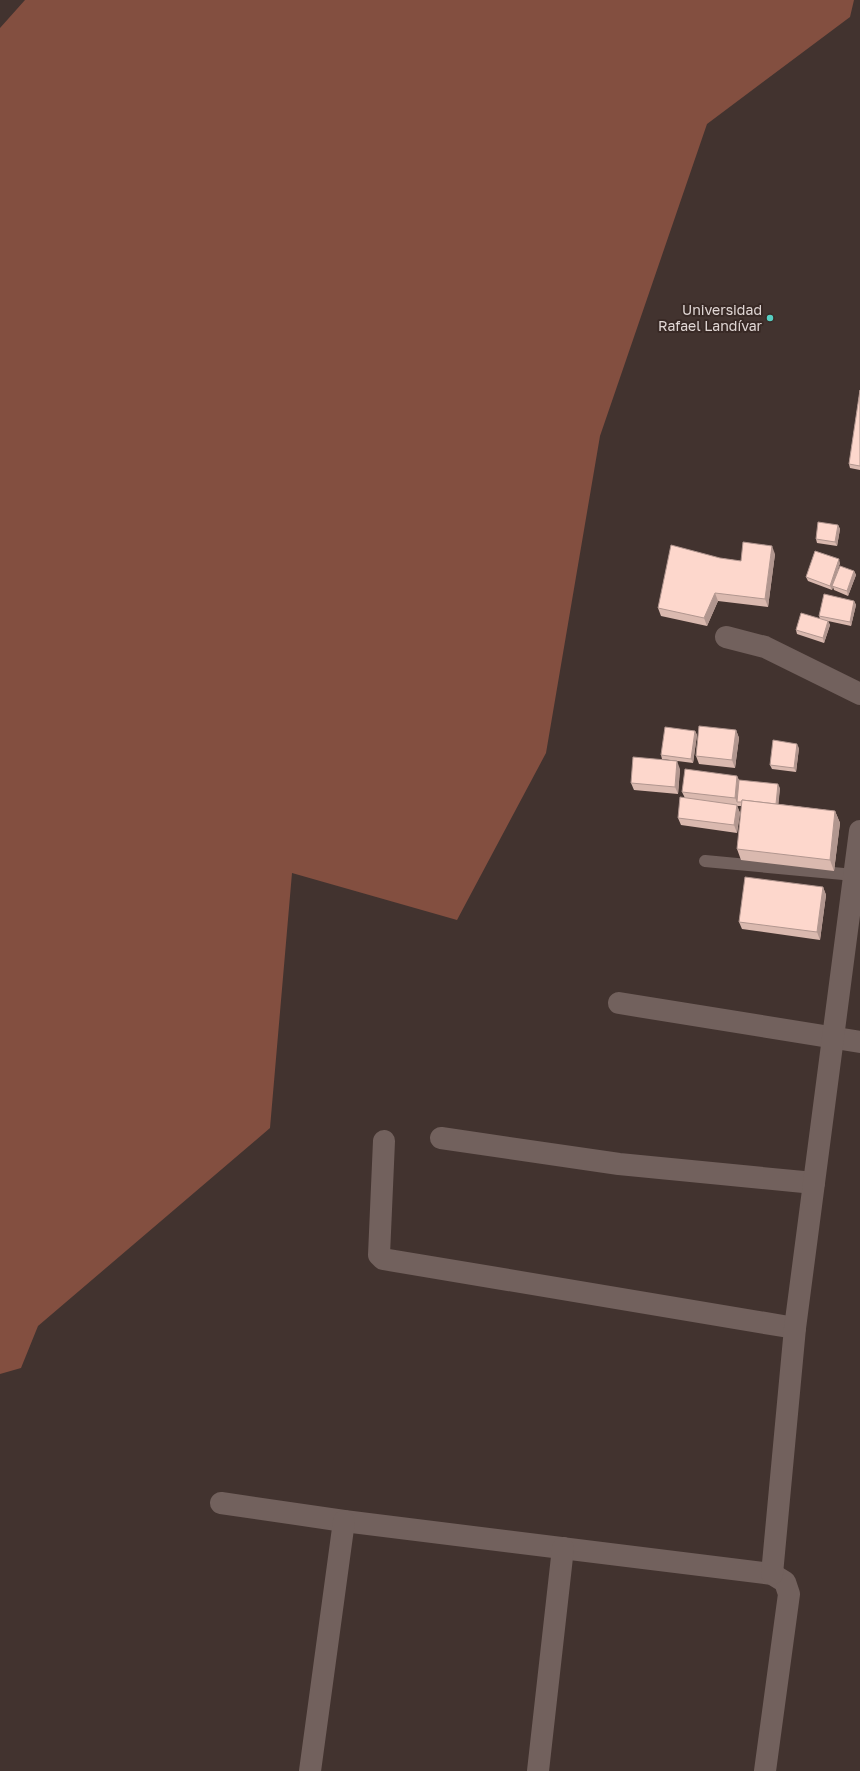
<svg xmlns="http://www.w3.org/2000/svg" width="860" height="1771" viewBox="0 0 860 1771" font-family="'Golos Text',sans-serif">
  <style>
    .forest { fill: #834f40 }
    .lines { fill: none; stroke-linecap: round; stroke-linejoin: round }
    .service { stroke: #72615d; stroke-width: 12 }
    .minor { stroke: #72615d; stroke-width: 22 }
    .wall { fill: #dab9af }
    .shaded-wall { fill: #b1968f }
    .building { fill: #fdd7cc; stroke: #b1968f }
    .poi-dot { fill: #57cec2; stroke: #382925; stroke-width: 1.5 }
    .labels { text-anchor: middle; stroke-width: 4; stroke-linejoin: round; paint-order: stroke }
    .poi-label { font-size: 14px; fill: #e1d7d5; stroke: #382925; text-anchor: end }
  </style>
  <rect width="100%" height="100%" fill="#42332f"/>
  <path class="forest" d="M25 0H854L850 17 707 124 600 436 546 753 457 920 292 873 270 1128 38 1326 21 1368 0 1374V28Z"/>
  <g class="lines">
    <path class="service" d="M705 861 854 875"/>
    <g class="minor">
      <path d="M726 637 765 647 860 694"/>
      <path d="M619 1003 860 1042"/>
      <path d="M441 1138 619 1164 814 1183"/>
      <path d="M384 1141 379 1255 383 1259 795 1328"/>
      <path d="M221 1503 344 1521 772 1574 785 1582 789 1594 765 1771"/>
      <path d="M772 1574 795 1328 860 831"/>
      <path d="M310 1771 344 1521"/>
      <path d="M538 1771 563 1548"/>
    </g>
  </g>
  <g class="wall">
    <path d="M860 390V470L850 468 849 464Z"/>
    <path d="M838 525 840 529 837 546 817 543 816 539Z"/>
    <path d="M775 554 768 607 718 601 707 626 661 616 658 608 720 558 741 561Z"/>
    <path d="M840 563 838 569 854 571 856 575 848 596 834 590 833 587 832 590 808 581 806 577Z"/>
    <path d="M854 601 856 605 851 626 828 621 830 625 824 643 797 634 796 630 820 619 819 616Z"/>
    <path d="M736 730 739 738 735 768 699 764 696 756Z"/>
    <path d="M695 731 697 735 693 763 662 759 661 755Z"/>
    <path d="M799 748 796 772 772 769 770 765Z"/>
    <path d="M680 769 678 794 634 790 631 783Z"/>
    <path d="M737 776 739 780 780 788 778 804 835 811 840 823 834 871 741 860 737 849 742 806H737L740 813 737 833 681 825 678 818 685 798 682 792Z"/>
    <path d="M823 887 826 895 820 940 742 929 739 922Z"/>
  </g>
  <g class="shaded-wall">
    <path d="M838 525 840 529 837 546 835 542Z"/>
    <path d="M772 546 775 554 768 607 765 599Z"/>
    <path d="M839 559 840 563 832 590 830 586Z"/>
    <path d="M854 571 856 575 848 596 847 591Z"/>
    <path d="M715 593 718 601 707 626 704 618Z"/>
    <path d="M854 601 856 605 851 626 850 622Z"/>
    <path d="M828 621 830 625 824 643 823 638Z"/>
    <path d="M736 730 739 738 735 768 732 760Z"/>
    <path d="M695 731 697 735 693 763 691 759Z"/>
    <path d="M797 744 799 748 796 772 794 768Z"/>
    <path d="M677 761 680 769 678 794 675 787Z"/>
    <path d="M737 776 740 784 737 802 735 798Z"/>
    <path d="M778 784 780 788 778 810 776 806Z"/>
    <path d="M737 805 740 813 737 833 734 825Z"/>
    <path d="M835 811 840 823 834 871 830 860Z"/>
    <path d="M823 887 826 895 820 940 817 932Z"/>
  </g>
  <g class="building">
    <path d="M860 390V466L849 464Z"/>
    <path d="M818 522 838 525 835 542 816 539Z"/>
    <path d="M743 542 772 546 765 599 715 593 704 618 658 608 671 545 720 558 741 561Z"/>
    <path d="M815 551 839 559 830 586 806 577Z"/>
    <path d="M840 566 854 571 847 591 832 586Z"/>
    <path d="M824 594 854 601 850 622 819 616Z"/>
    <path d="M801 613 828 621 823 638 796 630Z"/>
    <path d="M699 726 736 730 732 760 696 756Z"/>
    <path d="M665 727 695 731 691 759 661 755Z"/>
    <path d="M773 740 797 744 794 768 770 765Z"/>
    <path d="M633 757 677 761 675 787 631 783Z"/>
    <path d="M685 769 737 776 735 798 682 792Z"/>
    <path d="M739 780 778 784 776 804 742 800V802H737Z"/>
    <path d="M680 797 737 805 734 825 678 818Z"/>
    <path d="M742 800 835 811 830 860 737 849Z"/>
    <path d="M745 877 823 887 817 932 739 922Z"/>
  </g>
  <circle class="poi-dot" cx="770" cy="318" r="4"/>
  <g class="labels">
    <g class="poi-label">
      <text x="762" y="315">Universidad<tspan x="762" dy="16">Rafael Landívar</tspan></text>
    </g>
  </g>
</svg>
